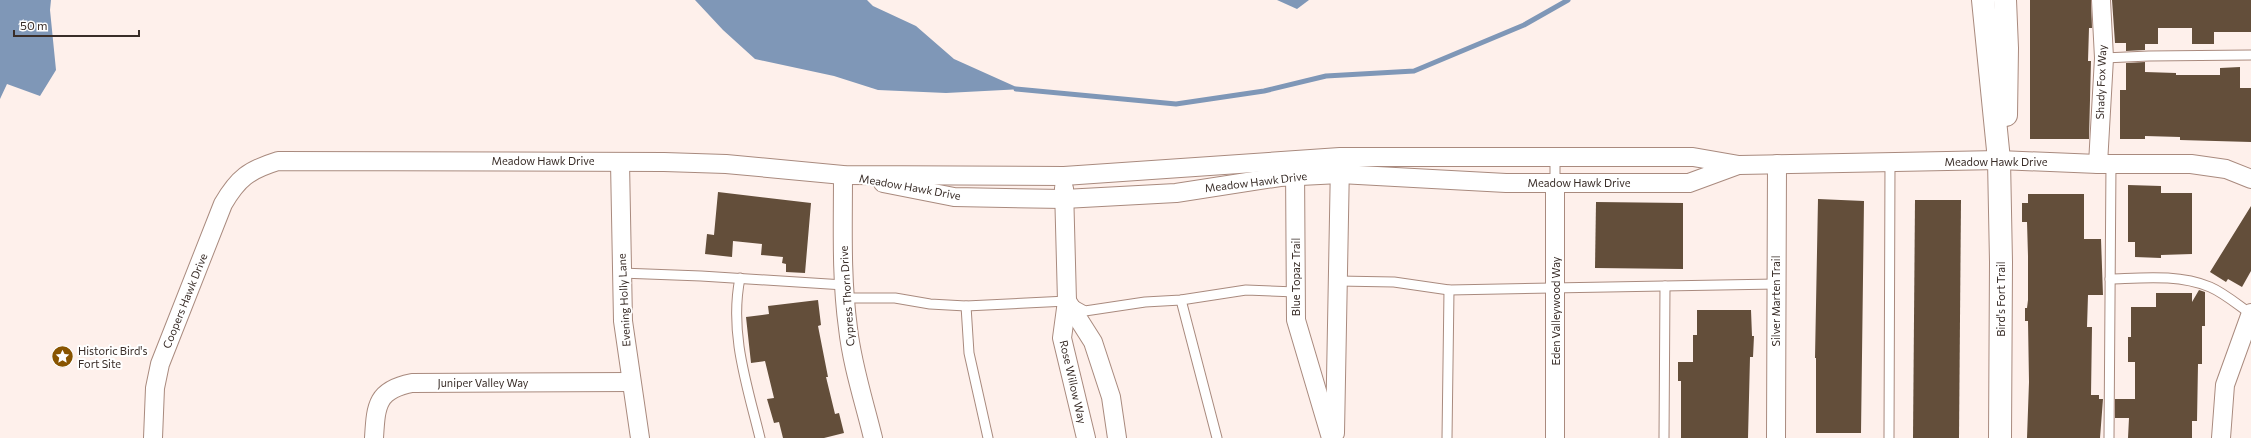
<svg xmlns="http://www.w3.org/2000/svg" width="2251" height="438" viewBox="0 0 2251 438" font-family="Commissioner,sans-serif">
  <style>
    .water { fill: #7f97b7 }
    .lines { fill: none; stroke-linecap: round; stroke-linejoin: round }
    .stream { stroke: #7f97b7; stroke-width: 5 }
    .building { fill: #634e3a }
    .service-casing { stroke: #a98a7e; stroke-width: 11 }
    .minor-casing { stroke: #a98a7e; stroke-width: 20 }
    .tertiary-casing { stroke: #a98a7e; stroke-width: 24 }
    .service { stroke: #fff; stroke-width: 9 }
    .minor { stroke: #fff; stroke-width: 18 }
    .tertiary { stroke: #fff; stroke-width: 22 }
    .labels { text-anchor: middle; stroke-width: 4; stroke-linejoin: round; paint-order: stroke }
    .street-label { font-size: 11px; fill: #392d28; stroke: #fff }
    .poi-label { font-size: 11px; fill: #392d28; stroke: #fff; text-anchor: start }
  </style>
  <rect width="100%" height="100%" fill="#fef0eb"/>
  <g class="water">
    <path d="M0 0H51L50 10 56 70 40 96 7 84 0 99Z"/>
    <path d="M695 0H867L873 6 916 26 954 59 1021 89 946 93 878 90 834 76 755 59 723 30Z"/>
    <path d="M1277 0H1309L1297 9Z"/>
  </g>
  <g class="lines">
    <path class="stream" d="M1016 89 1176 104 1264 91 1326 76 1414 71 1524 25 1568 0"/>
  </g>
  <g class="building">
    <path d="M2030 0H2091L2092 28H2089L2088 61H2091L2089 139H2030Z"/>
    <path d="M2112 0H2251V32H2214V44H2192V28H2158V44H2145V50L2126 51V43H2115Z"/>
    <path d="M2145 62V72L2176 73V75H2220V68L2240 67V88H2251V142L2180 140V137L2145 136V139H2120V90H2126V63Z"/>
    <path d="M2128 185 2161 186V193H2192V254L2161 255V258L2135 257V242H2128Z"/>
    <path d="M718 192 811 203 805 273 786 272V264L782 263 783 257 761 255 762 244 733 241 732 257 705 254 707 234 714 235Z"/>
    <path d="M2028 194H2084V239H2101L2103 295H2088L2087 327H2092L2091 395H2099V399H2103L2100 438H2027L2029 382 2028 321H2025V308H2027L2028 300V256L2027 222H2022V203H2028Z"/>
    <path d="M1818 199 1864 201 1861 433H1816V358H1815Z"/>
    <path d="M1915 200H1961L1959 438H1913Z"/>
    <path d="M1596 202 1683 203V269L1595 268Z"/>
    <path d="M2251 206V271L2242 287 2228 279 2226 282 2210 272Z"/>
    <path d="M2199 290 2205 292V326H2202V364H2198L2197 421H2192V438H2128L2129 418H2115V399H2135V362H2128V337H2131V307H2156V293H2192V302Z"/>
    <path d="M818 300 821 325 818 326 828 377H826L835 414 839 413 844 433 824 438H783L779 422 774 423 767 399 774 398 765 361 751 363 746 317 769 314 768 306Z"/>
    <path d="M1697 310H1751L1752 336H1754L1753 357H1750L1748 438H1681V381H1678V362H1693V335H1697Z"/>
  </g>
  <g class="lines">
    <defs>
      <g id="service">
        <path d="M2104 58 2149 56 2251 55"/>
        <path d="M1555 157V183"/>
        <path d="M621 273 701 276 844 285"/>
        <path d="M740 278C729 333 747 385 760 438"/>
        <path d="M2110 279C2143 278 2178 274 2210 287 2224 293 2238 305 2251 314"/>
        <path d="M1338 281 1394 282 1449 290 1776 284"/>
        <path d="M846 298H895L930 304 966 306 1067 301 1085 311 1145 302 1181 300 1246 290 1296 292"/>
        <path d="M1181 300 1217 438"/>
        <path d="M966 306 969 353 988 438"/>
        <path d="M1447 438 1449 290"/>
        <path d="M1664 438 1665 286"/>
        <path d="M1889 438 1890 162"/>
        <path d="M2109 438 2111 163"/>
      </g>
      <g id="minor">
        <path d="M620 162 623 321 640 438"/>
        <path d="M2098 164 2104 58 2101 0"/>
        <path d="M1295 165 1296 320 1331 438"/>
        <path d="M843 175C843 226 841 277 848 328 852 365 864 401 873 438"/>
        <path d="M883 183 954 197 1064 199 1176 193 1280 177 1340 174 1506 183H1689L1738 165"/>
        <path d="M1064 188 1067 301 1062 338 1086 438"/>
        <path d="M1067 301 1093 342 1111 397 1117 438"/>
        <path d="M1335 433 1340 163"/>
        <path d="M153 438 155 388 160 364 223 204C238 178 249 170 278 161L664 162 726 164 843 175 1064 176 1340 157H1693L1739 165 1999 160 2098 164H2191L2226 169 2251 179"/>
        <path d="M374 438C376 406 376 390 412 383L631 382"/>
        <path d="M1555 438V183"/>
        <path d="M1776 438 1777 164"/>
        <path d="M2221 438 2225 385 2251 313"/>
      </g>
      <g id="tertiary">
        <path d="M1983 0 1999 160 2001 262 2000 438"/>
        <path d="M2005 0 2007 48 2006 115"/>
      </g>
    </defs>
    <use href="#service" class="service-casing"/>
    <use href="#minor" class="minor-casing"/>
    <use href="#tertiary" class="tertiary-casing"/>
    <use href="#service" class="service"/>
    <use href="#minor" class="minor"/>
    <use href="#tertiary" class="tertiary"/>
  </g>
  <defs>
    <symbol id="sight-disc" viewBox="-11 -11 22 22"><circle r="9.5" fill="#885400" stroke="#fff"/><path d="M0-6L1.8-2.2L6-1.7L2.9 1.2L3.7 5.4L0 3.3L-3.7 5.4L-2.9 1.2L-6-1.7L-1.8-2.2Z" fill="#fff"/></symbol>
  </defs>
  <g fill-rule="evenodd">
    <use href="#sight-disc" x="50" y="344" width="25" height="25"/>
  </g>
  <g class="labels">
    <g class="street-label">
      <text transform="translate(2101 82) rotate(-88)" y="4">Shady Fox Way</text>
      <text x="543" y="165">Meadow Hawk Drive</text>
      <text x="1996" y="166">Meadow Hawk Drive</text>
      <text transform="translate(1256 182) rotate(-7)" y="4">Meadow Hawk Drive</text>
      <text x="1579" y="187">Meadow Hawk Drive</text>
      <text transform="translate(910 187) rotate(10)" y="4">Meadow Hawk Drive</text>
      <text transform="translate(1296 277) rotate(-90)" y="4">Blue Topaz Trail</text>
      <text transform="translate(847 296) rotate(-94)" y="4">Cypress Thorn Drive</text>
      <text transform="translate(2001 299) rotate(-90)" y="4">Bird's Fort Trail</text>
      <text transform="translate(624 300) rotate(-93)" y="4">Evening Holly Lane</text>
      <text transform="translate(185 301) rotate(-68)" y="4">Coopers Hawk Drive</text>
      <text transform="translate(1776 301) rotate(-90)" y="4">Silver Marten Trail</text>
      <text transform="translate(1556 311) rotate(-90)" y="4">Eden Valleywood Way</text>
      <text transform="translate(1073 382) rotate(77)" y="4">Rose Willow Way</text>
      <text x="483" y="387">Juniper Valley Way</text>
    </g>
    <g class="poi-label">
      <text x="78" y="355">Historic Bird's<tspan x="78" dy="13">Fort Site</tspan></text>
    </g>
  </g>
  <path d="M14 30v6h125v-6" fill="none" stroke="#392d28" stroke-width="2"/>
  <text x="20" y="30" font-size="12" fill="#392d28" stroke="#ffffff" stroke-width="3" paint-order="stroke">50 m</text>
</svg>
